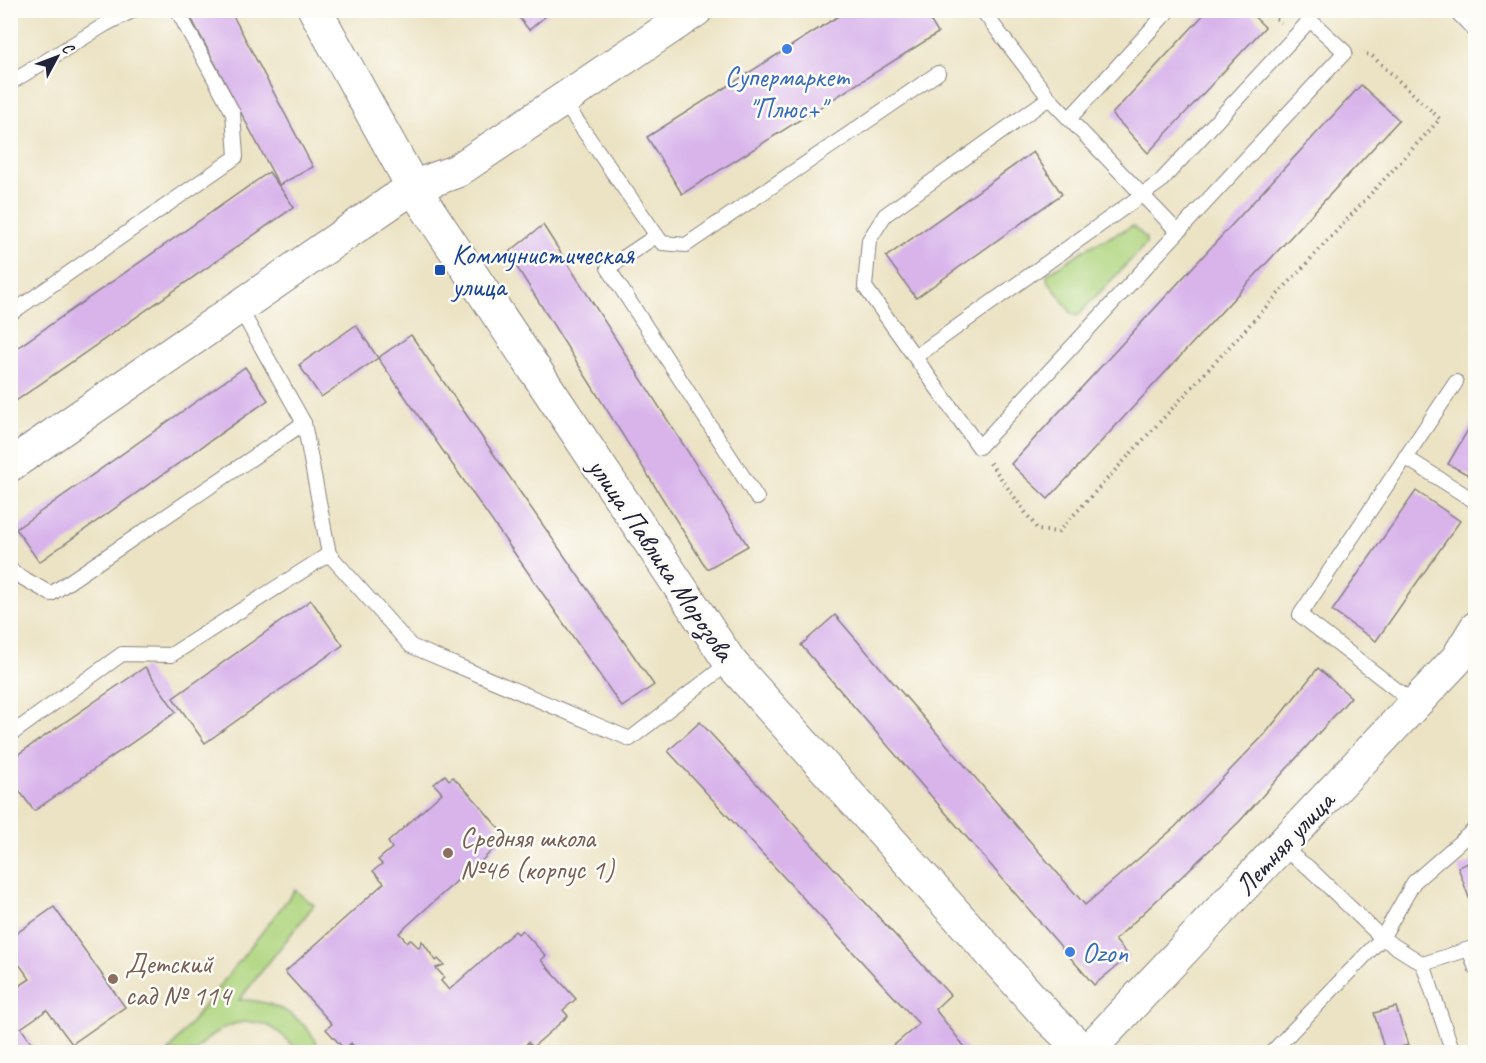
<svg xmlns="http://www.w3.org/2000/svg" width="1486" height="1063" viewBox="0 0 1486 1063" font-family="Caveat,sans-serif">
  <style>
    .green { fill: #afd57f; stroke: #687c5d; stroke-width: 1.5 }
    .building { fill: #d8b4eb }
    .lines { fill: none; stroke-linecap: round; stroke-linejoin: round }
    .lane-casing { stroke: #878280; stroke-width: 16 }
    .secondary-casing { stroke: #878280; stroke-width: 35 }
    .path { stroke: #878280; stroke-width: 4; stroke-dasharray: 1.5 4.5; stroke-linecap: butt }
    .lane { stroke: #fff; stroke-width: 14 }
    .secondary { stroke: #fff; stroke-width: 33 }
    .shop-dot { fill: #3f7fe0; stroke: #fdfcf7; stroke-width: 2 }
    .transit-dot { fill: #1a4fb4; stroke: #fdfcf7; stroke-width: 2 }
    .education-dot { fill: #8d6e63; stroke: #fdfcf7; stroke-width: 2 }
    .labels { text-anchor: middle; stroke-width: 5; stroke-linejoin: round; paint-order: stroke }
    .shop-label { font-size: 28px; fill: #366cbe; stroke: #fdfcf7 }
    .transit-label { font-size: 28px; fill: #164399; stroke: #fdfcf7; text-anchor: start }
    .street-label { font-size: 28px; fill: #22223b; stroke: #fdfcf7 }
    .education-label { font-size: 28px; fill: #785e54; stroke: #fdfcf7; text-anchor: start }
  </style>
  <rect width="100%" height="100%" fill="#fdfcf7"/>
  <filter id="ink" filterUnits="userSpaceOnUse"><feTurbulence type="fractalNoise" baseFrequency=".0167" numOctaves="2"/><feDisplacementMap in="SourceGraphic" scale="12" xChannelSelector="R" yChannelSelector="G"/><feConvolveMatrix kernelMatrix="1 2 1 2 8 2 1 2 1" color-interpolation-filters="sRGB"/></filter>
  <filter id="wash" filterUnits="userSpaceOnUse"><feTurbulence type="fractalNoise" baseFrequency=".008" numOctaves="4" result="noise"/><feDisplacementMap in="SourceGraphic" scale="24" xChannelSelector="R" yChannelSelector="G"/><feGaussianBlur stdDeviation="1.35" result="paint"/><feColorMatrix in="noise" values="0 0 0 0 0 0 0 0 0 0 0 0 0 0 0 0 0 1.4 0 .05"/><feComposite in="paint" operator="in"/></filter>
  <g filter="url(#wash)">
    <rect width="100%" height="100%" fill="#ece3c4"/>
    <g class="green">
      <path d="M1133 226 1146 238V244L1077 316 1072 314 1047 279V274L1089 247Z"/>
      <path d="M295 890 314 905 239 1000C273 999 309 1018 320 1052H296C269 1008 223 1016 195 1052H168Z"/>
    </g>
    <g id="blocks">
      <g class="building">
        <path d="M187 10H230L313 167 279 185Z"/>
        <path d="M513 10H553L529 30Z"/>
        <path d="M848 10H924L938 33 682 194 647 137Z"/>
        <path d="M1208 10H1247L1265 27 1148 153 1112 114Z"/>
        <path d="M1361 85 1399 120 1048 499 1011 464Z"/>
        <path d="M1033 152 1062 194 916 298 886 257Z"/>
        <path d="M269 172 294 207 10 405V353Z"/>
        <path d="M543 225 748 546 707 569 508 253Z"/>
        <path d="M356 325 378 358 321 397 299 365Z"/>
        <path d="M411 335 654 685 622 707 378 358Z"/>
        <path d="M245 367 268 400 39 562 16 529Z"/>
        <path d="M1476 416V479L1448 464Z"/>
        <path d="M1416 491 1460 521 1376 641 1332 611Z"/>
        <path d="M311 600 343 645 205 743 173 698Z"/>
        <path d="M835 615 1085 905 1175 827 1265 734 1318 668 1351 697 1239 822 1115 940 1129 956 1094 985 801 645Z"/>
        <path d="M145 667 176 712 34 811 10 778V760Z"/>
        <path d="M700 722 950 995 935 1009 968 1051 966 1052H886L919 1024 668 751Z"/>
        <path d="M445 775 449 780 453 777 476 801 506 837 470 872 469 870 399 933 407 942 410 939 419 948 422 941 436 961 438 959 444 965 436 968 444 977 441 981 449 990 515 931 518 934 522 930 546 956 541 960 576 999 563 1010 568 1016 533 1047 528 1042 520 1052H359L351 1043 344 1049 326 1029 332 1024 285 972 384 883 373 871 382 864 378 860 392 848 388 842 442 793 434 784Z"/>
        <path d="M1476 860V915H1475L1458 867Z"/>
        <path d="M54 907 125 1007 72 1044 47 1010 21 1028 38 1052H10V992L30 979 10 952V938Z"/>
        <path d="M1396 1007 1408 1045 1385 1052 1374 1013Z"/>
      </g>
    </g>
  </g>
  <g filter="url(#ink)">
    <use href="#blocks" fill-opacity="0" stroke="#878280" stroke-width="1.5"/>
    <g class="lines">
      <defs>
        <g id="lane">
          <path d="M982 10 1049 98 1178 232"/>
          <path d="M1455 10 1476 32"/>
          <path d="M10 83 106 24 134 10"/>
          <path d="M563 101 662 243 686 245 938 73"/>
          <path d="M1069 119 1169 10"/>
          <path d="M656 236 608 268 757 498"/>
          <path d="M239 307 304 423 329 554 411 646 630 739 730 662"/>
          <path d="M10 314 236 157 233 113 177 10"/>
          <path d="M915 357 1160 182 1310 20 1345 52 979 447 865 287 869 240 885 215 1049 98"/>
          <path d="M1405 457 1476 502"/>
          <path d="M10 568 14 573 51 594 304 423"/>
          <path d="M1415 704 1300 615 1456 382"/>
          <path d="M10 735 122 654 171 655 329 554"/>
          <path d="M1280 847 1308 867 1382 938 1414 882 1476 828"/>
          <path d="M1423 964 1469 949 1476 969"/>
          <path d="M1272 1052 1382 938 1423 964 1453 1052"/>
        </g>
        <g id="secondary">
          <path d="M315 10 413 187 730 662 1050 1019 1084 1052"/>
          <path d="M10 465 413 187 457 171 696 10"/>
          <path d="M1087 1052 1457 659 1476 628"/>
        </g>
      </defs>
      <use href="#lane" class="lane-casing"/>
      <use href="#secondary" class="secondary-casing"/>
      <g class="path">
        <path d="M1268 10 1281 23"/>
        <path d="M990 463 1038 530 1058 532 1440 119 1371 55 1363 54"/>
      </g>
      <use href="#lane" class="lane"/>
      <use href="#secondary" class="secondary"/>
    </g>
  </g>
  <g class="shop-dot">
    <circle cx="787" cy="49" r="6"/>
    <circle cx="1070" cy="952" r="6"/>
  </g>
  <rect class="transit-dot" x="434" y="264" width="12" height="12" rx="3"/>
  <g class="education-dot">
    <circle cx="448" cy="853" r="6"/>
    <circle cx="113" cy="979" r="6"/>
  </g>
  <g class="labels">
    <g class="shop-label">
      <text x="787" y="86">Супермаркет<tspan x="787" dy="32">"Плюс+"</tspan></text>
      <text x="1082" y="962" text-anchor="start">Ozon</text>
    </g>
    <g class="transit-label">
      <text x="452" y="264">Коммунистическая<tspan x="452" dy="32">улица</tspan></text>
    </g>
    <g class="street-label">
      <text transform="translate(662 559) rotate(56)" y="10">улица Павлика Морозова</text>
      <text transform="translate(1284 843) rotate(-47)" y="10">Летняя улица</text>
    </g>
    <g class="education-label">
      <text x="460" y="847">Средняя школа<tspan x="460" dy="32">№46 (корпус 1)</tspan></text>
      <text x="125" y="973">Детский<tspan x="125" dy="32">сад № 114</tspan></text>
    </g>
  </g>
  <rect width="1486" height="1063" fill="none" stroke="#fdfcf7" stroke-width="36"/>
  <g transform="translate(57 57) rotate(49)" stroke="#fdfcf7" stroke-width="4.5" paint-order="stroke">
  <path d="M0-4.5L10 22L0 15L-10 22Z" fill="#22223b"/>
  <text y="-9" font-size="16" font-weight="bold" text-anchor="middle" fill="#22223b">С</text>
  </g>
</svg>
